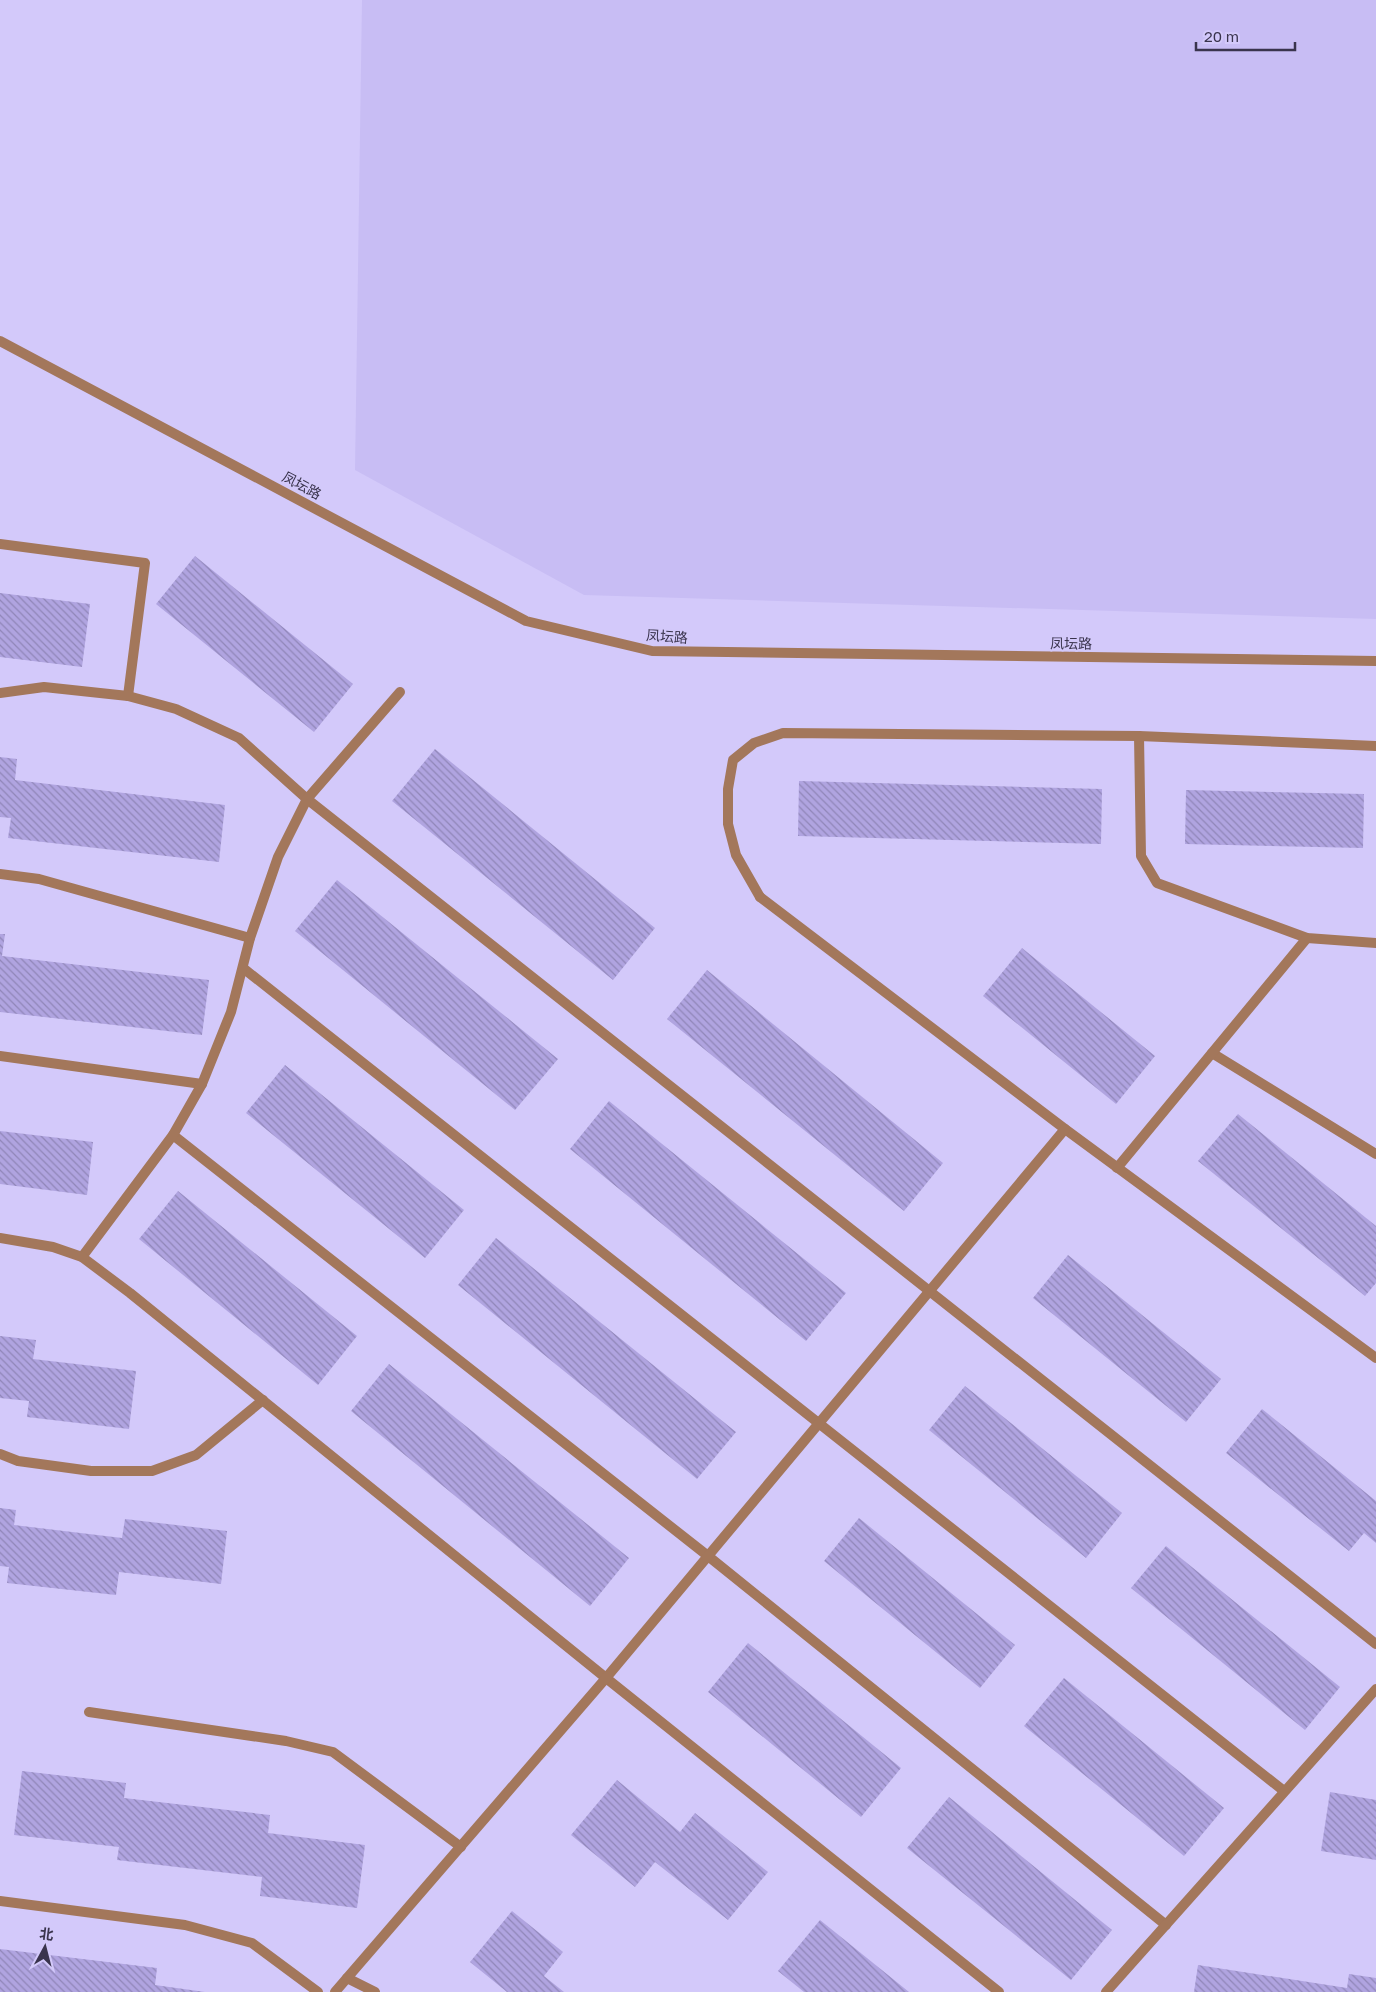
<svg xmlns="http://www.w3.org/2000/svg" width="1376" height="1992" font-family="'Golos Text','Noto Sans SC',sans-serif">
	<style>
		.built { fill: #c8bdf4 }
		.building { fill: url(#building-back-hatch) }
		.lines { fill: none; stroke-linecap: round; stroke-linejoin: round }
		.service { stroke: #a3775b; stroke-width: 10 }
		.minor { stroke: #a3775b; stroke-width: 10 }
		.labels { text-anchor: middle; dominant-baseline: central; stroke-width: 4; stroke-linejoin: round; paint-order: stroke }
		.street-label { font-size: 14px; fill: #3a344d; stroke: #d3c9fa }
	</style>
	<defs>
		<pattern id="building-back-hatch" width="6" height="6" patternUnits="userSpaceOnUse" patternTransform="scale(1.25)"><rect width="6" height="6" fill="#b0a4e0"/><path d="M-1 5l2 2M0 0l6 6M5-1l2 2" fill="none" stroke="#9086b8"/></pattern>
	</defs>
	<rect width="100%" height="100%" fill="#d3c9fa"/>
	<path class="built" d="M362 0H1376V619L584 595 355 470Z"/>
	<g class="building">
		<path d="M195 556 353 684 314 732 156 604Z"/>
		<path d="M0 593 90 604 82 667 0 657Z"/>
		<path d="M435 749 655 928 613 980 392 801Z"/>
		<path d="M0 757 17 759 15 780 225 805 219 862 8 838 11 818 0 817Z"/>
		<path d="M799 781 1102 789 1101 844 798 836Z"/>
		<path d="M1186 790 1364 794 1363 848 1185 844Z"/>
		<path d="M337 880 558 1059 515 1110 295 931Z"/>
		<path d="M0 934H5L2 956 209 980 202 1035 0 1012Z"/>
		<path d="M1022 948 1155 1056 1116 1104 983 996Z"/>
		<path d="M707 970 943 1163 904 1211 667 1019Z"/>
		<path d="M285 1065 464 1210 425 1258 246 1113Z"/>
		<path d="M609 1101 846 1293 806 1341 570 1149Z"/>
		<path d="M1238 1114 1376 1226V1283L1365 1296 1198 1161Z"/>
		<path d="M0 1131 93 1142 87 1195 0 1184Z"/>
		<path d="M178 1191 357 1336 318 1385 139 1239Z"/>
		<path d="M496 1238 736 1432 697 1479 458 1285Z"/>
		<path d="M1068 1255 1221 1379 1186 1422 1033 1298Z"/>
		<path d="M0 1336 36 1340 33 1359 136 1371 129 1429 27 1417 29 1401 0 1398Z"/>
		<path d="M389 1364 629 1558 590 1606 351 1411Z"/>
		<path d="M965 1386 1122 1513 1086 1558 929 1430Z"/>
		<path d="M1262 1409 1376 1501V1543L1364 1533 1349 1551 1226 1453Z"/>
		<path d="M0 1508 16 1510 14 1525 122 1538 125 1519 227 1531 221 1584 119 1572 116 1595 7 1583 9 1567 0 1566Z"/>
		<path d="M859 1518 1015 1645 980 1688 824 1561Z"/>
		<path d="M1166 1546 1340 1687 1305 1730 1131 1588Z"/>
		<path d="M748 1643 901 1768 861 1817 708 1692Z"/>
		<path d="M1064 1678 1224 1808 1184 1856 1024 1726Z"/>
		<path d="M22 1771 126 1783 124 1798 270 1815 268 1833 365 1845 357 1908 260 1896 262 1877 117 1860 119 1847 14 1835Z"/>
		<path d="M617 1780 680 1832 695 1813 768 1872 728 1920 655 1862 635 1887 571 1835Z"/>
		<path d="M1330 1792 1376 1800V1860L1321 1851Z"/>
		<path d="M949 1797 1112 1930 1071 1980 907 1848Z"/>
		<path d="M512 1911 563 1952 544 1976 564 1992H507L470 1962Z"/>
		<path d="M820 1920 909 1992H804L778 1971Z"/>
		<path d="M0 1949 157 1968 155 1985 205 1992H0Z"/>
		<path d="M1198 1965 1347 1988 1349 1974 1376 1978V1992H1194Z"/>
	</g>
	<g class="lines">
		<g class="service">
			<path d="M0 544 145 563 128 696"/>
			<path d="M0 693 44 687 128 696 176 709 239 738 307 799 1376 1644"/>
			<path d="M1139 736 1141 856 1157 883 1307 938 1376 943"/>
			<path d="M0 874 39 879 250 938"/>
			<path d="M760 897 736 855 728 824V789L733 760 754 743 783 733 1139 736 1376 746"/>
			<path d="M243 968 1284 1791"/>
			<path d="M1212 1053 1376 1154"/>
			<path d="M0 1056 202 1084"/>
			<path d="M173 1135 708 1556 1166 1925"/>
			<path d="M1117 1168 1307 938"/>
			<path d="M82 1257 173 1135 202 1084 231 1012 250 938 278 857 307 799 400 692"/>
			<path d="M0 1454 18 1461 91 1471H152L196 1455 263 1400"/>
			<path d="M89 1712 286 1741 333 1752 461 1847"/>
			<path d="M0 1901 185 1925 252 1943 318 1992"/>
			<path d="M347 1978 375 1992"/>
			<path d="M1106 1992 1376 1689"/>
		</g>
		<g class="minor">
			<path d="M0 341 526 621 652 651 1376 661"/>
			<path d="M760 897 1065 1129 1376 1358"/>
			<path d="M0 1238 53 1247 82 1257 130 1293 606 1678 999 1992"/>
			<path d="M335 1992 606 1678 1065 1129"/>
		</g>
	</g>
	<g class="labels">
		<g class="street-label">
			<text transform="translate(302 485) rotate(28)">凤坛路</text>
			<text transform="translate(667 636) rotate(4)">凤坛路</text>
			<text transform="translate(1071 643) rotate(1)">凤坛路</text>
		</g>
	</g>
	<g transform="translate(45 1947) rotate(7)" stroke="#d3c9fa" stroke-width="4" paint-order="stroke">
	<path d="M0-4L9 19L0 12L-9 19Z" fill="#3a344d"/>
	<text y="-8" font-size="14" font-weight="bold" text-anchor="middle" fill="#3a344d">北</text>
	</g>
	<path d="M1196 42v8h99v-8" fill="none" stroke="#3a344d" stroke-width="2.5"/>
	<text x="1204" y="42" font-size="15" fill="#3a344d" stroke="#d3c9fa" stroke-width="4" paint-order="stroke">20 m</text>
</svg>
